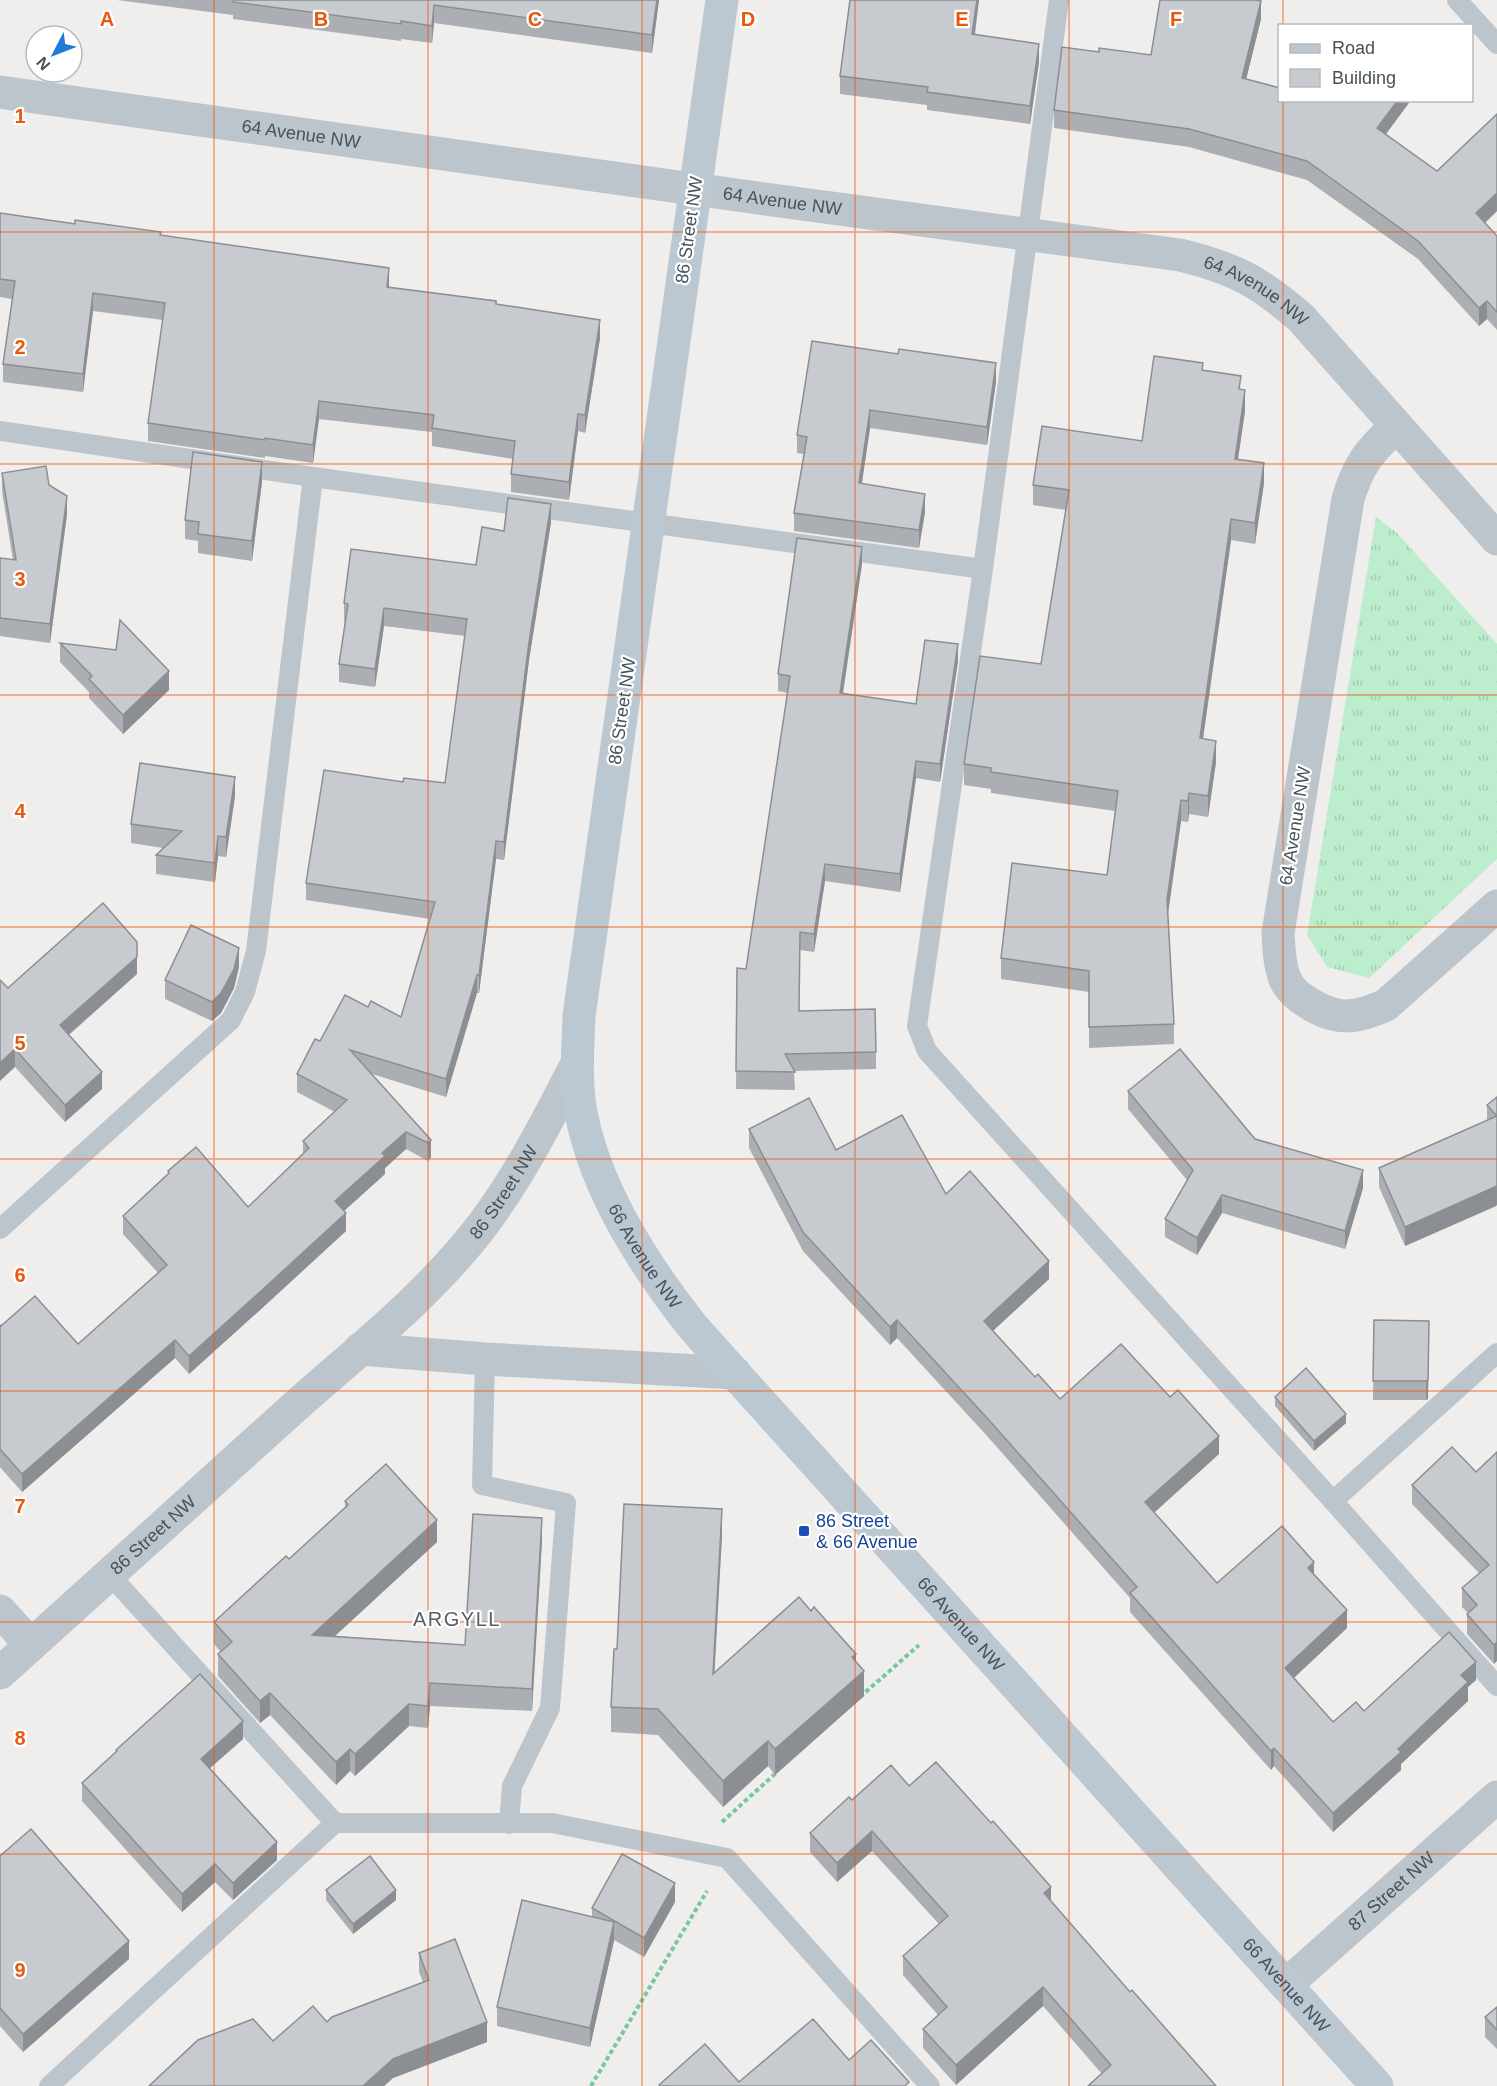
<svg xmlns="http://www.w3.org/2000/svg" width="1497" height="2086" font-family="Arial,sans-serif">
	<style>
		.grass { fill: url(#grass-tufts) }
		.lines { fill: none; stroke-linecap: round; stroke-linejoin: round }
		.path { stroke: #76c99b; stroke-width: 4; stroke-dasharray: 4.5 3; stroke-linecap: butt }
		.lane { stroke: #bcc5cc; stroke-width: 20 }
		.street { stroke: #bcc5cc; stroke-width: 33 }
		.secondary { stroke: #bbc7d1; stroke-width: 33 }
		.wall { fill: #abafb3 }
		.shaded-wall { fill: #8b8e92 }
		.building { fill: #c7cbd0; stroke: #8b8e92; stroke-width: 1.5 }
		.grid { fill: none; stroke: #e8590c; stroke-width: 1.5; stroke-opacity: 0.55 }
		.transit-dot { fill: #1a4fb4; stroke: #fff; stroke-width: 2 }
		.labels { text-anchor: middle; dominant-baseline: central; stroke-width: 4.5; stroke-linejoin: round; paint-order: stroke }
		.street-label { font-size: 18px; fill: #46525a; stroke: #fff }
		.transit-label { font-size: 18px; fill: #164399; stroke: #fff; text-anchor: start }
		.neighbourhood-label { font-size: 20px; letter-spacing: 1.5px; fill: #5a5e62; stroke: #fff }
		.grid-label { font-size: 20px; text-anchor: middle; font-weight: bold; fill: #e8590c; stroke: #fff; stroke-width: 4.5; stroke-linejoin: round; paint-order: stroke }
	</style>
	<defs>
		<pattern id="grass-tufts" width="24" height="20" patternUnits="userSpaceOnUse" patternTransform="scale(1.5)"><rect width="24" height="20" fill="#bcedcc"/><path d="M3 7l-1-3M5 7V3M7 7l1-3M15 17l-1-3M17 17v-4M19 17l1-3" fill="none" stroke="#a3cdb1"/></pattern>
	</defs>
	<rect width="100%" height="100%" fill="#f0eded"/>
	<path class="grass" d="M1376 517 1397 533 1497 644V859L1369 978 1327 967 1307 935Z"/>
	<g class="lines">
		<g class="path">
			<path d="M860 1697 919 1645"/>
			<path d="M722 1822 776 1773"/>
			<path d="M591 2086 707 1891"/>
		</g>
		<g class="lane">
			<path d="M1059 0 983 569 917 1026 927 1051 1333 1501 1497 1686"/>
			<path d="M1457 0 1497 44"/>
			<path d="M0 431 313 477 983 569"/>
			<path d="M0 1229 231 1020 245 992 256 951 313 477"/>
			<path d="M485 1359 482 1485 566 1503 550 1708 512 1786 509 1824"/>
			<path d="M1333 1501 1497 1353"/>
			<path d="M109 1574 335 1823"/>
			<path d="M49 2086 335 1823H552L727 1858 930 2086"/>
		</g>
		<g class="street">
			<path id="s1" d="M0 92 758 198 1180 255C1234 268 1260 282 1301 318L1497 539"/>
			<path d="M1396 426C1369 452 1359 463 1348 499L1278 933C1279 948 1279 964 1285 979 1289 988 1298 997 1307 1002 1335 1021 1356 1019 1386 1005L1497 906"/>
			<path d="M360 1349 485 1359 735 1373"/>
			<path d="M0 1611 31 1645"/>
			<path id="s2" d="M0 1673C97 1586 193 1499 289 1412 356 1352 430 1295 484 1223 521 1173 549 1118 577 1063"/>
			<path id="s3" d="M1286 1985 1497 1797"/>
		</g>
		<path class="secondary" id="s4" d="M722 0 579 1016C578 1048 575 1081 581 1113 596 1191 644 1265 693 1327L1377 2086"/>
	</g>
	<g class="wall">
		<path d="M117 0H659L652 53 434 23 432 43 401 39V41L233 19V15Z"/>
		<path d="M850 0H979L975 35 1039 62 1030 124 927 110V105L840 94V76Z"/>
		<path d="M1261 19 1246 79 1329 101 1330 100H1411L1386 134 1437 171 1497 114V211L1485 223 1497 236V330L1487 319 1479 326 1418 259 1307 180 1189 147 1054 128V110L1099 52 1151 55Z"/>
		<path d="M0 213 161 235 389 287 496 304 600 338 585 433 578 431 569 500 511 492V474L513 459 432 446V432L319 419 313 463 265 456V458L148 441V423L163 320 93 311 83 392 3 382V364L12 299 0 297Z"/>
		<path d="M812 341 996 382 987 445 870 428 862 483 925 512 919 548 794 531V513L804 454 797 453V435Z"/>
		<path d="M1203 370 1241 390 1245 411 1238 459 1264 483 1255 544 1231 540 1203 739 1216 762 1208 817 1189 814 1188 822 1181 821 1168 914 1174 1024V1044L1089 1048V992L1001 979V958L1107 875 1115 811 991 793V789L964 785V764L1041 664 1066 510 1033 505V485L1142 441Z"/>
		<path d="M2 473 49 485 67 514 50 643 0 636V558L13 560 2 491Z"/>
		<path d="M262 482 252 561 198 553V541L185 539V520Z"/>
		<path d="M551 522 529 660 504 860 496 859 479 993H477L446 1097 372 1074 431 1140V1157L428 1161 406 1149 385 1168V1174L344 1211 346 1231 260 1310 189 1374 175 1358 22 1492 0 1467V1325L1 1326 78 1344 158 1273 123 1234V1216L168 1174V1171L248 1207 303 1154V1141L335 1112 297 1092V1074L320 1041 368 1007 401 1017 430 919 306 900V883L403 782 445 783 465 636 384 626 375 687 339 682V664L345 621H344V603L476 565 504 531Z"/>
		<path d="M862 564 843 694 916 704 958 661 940 782 916 778 900 892 825 881 814 952 800 950 799 1011 876 1052V1069L794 1071 795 1090 736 1089 737 968 746 969 788 693 778 691V674Z"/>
		<path d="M60 643 169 690 123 734 89 698V692L60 662Z"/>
		<path d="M235 796 226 857 218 856 215 882 156 874V855L163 848 131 843V824Z"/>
		<path d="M239 967 234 988 221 1013 212 1021 165 999V980Z"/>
		<path d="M137 974 69 1035 102 1089 65 1122 15 1067 8 988Z"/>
		<path d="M1128 1091 1255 1139 1363 1188 1345 1249 1222 1213 1197 1255 1165 1237V1219L1187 1180 1128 1109Z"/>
		<path d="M1497 1097 1496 1206 1405 1246 1379 1187V1168L1487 1120V1105Z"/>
		<path d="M749 1129 836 1150 946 1194 1049 1279 993 1331 1035 1377 1060 1399 1219 1454 1154 1512 1217 1583 1314 1575 1347 1628 1294 1678 1333 1722 1364 1711 1476 1680 1468 1687V1701L1401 1764V1770L1333 1832 1274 1766 1271 1770 1130 1612V1598L988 1437 897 1338 890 1345 803 1251 749 1148Z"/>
		<path d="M1374 1320 1429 1321 1428 1399 1426 1400H1373Z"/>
		<path d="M1275 1397 1346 1423 1314 1451 1275 1406Z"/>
		<path d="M1497 1452 1494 1664 1467 1634V1614L1468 1613 1462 1607V1588L1479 1573 1412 1504V1485L1476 1472Z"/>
		<path d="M345 1501 437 1542 335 1636 465 1645 542 1540 532 1711 430 1706 428 1728 409 1726 355 1776 350 1771 336 1785 270 1715 260 1723 218 1676V1654L221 1652 214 1644V1622L289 1559 345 1508Z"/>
		<path d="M722 1535 714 1673 856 1662 864 1696 775 1775 768 1766 723 1807 658 1735 611 1732V1707L617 1649Z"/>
		<path d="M243 1739 210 1768 277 1860 233 1900 215 1882 182 1912 82 1801V1783L116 1752V1750Z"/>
		<path d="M909 1786 1051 1901 1130 1992 1216 2086 1102 2074 1043 2006 956 2085 923 2048V2029L938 2015 903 1975V1956L939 1924 872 1851 837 1882 810 1852V1833L852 1800Z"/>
		<path d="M0 1856 129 1959 23 2052 0 2026Z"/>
		<path d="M326 1890 396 1900 353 1934 326 1900Z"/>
		<path d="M675 1902 644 1957 614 1940 590 2047 497 2026V2007L592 1917V1908Z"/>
		<path d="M419 1953 487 2042 393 2078 384 2086H149L327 2022 423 1982 419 1972Z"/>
		<path d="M1497 2007V2049L1485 2037V2017Z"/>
	</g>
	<g class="shaded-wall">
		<path d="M657 0H659L652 53V35Z"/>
		<path d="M977 0H979L972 53V34Z"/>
		<path d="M1261 1V19L1242 96V78Z"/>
		<path d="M434 5V23L432 43V26Z"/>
		<path d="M1039 44V62L1030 124V106Z"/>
		<path d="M1398 100H1411L1377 146V128Z"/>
		<path d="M1497 193V211L1476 231V213Z"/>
		<path d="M389 268V286L387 305V287Z"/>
		<path d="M93 293V311L83 392V374Z"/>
		<path d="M1487 301V319L1479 326V308Z"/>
		<path d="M600 320V338L585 433V415Z"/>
		<path d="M996 363V382L987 445V427Z"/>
		<path d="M1245 390V411L1235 479V459Z"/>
		<path d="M319 401V419L313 463V445Z"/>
		<path d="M870 410V428L859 501V483Z"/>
		<path d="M578 414V431L569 500V482Z"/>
		<path d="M262 462V482L252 561V541Z"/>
		<path d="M1264 463V483L1255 544V523Z"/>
		<path d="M925 494V512L919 548V530Z"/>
		<path d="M67 496V514L50 643V624Z"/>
		<path d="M551 504V522L529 660 504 860V842L529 642Z"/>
		<path d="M1231 519V540L1200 759V738Z"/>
		<path d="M862 547V564L840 711V693Z"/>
		<path d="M384 608V626L375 687V669Z"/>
		<path d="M958 644V661L940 782V764Z"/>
		<path d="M169 671V690L123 734V715Z"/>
		<path d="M1216 741V762L1208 817V796Z"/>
		<path d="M916 761V778L900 892V874Z"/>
		<path d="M235 777V796L226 857V837Z"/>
		<path d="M1189 793V814L1188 822V801Z"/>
		<path d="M1181 800V821L1167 920V900Z"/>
		<path d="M218 836V856L215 882V863Z"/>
		<path d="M496 841V859L479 993V975Z"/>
		<path d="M825 864V881L814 952V934Z"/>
		<path d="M239 948V967L234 988 221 1013 212 1021V1002Z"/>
		<path d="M137 957V974L60 1042V1025Z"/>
		<path d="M477 975V993L446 1097V1079Z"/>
		<path d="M15 1049V1067L0 1081V1063Z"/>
		<path d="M102 1072V1089L65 1122V1105Z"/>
		<path d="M406 1132V1149L385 1168V1174L335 1219V1201L382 1153Z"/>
		<path d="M431 1140V1157L428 1161V1143Z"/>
		<path d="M1363 1170V1188L1345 1249V1231Z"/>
		<path d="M1497 1186V1205L1496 1206 1405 1246V1227Z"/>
		<path d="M1222 1195V1213L1197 1255V1238Z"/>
		<path d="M346 1213V1231L260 1310 189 1374V1356Z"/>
		<path d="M1049 1261V1279L984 1339V1321Z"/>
		<path d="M897 1320V1338L890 1345V1327Z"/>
		<path d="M1429 1321 1428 1399 1426 1400V1381Z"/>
		<path d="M175 1340V1358L22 1492V1474Z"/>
		<path d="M1346 1414V1423L1314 1451V1441Z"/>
		<path d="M1219 1436V1454L1145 1521V1502Z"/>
		<path d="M722 1509V1535L713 1700V1674Z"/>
		<path d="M542 1518V1540L532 1711V1689Z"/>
		<path d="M437 1520V1542L312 1657V1635Z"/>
		<path d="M1314 1562V1581L1308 1568Z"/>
		<path d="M1347 1610V1628L1285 1686V1668Z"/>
		<path d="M1497 1642V1661L1494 1664V1645Z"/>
		<path d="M856 1654V1678L864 1671V1696L775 1775V1749L852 1657Z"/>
		<path d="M1476 1662V1680L1468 1687V1701L1401 1764V1770L1333 1832V1813L1398 1749 1461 1675Z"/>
		<path d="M430 1683V1706L428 1728V1706Z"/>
		<path d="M270 1693V1715L260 1723V1701Z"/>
		<path d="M409 1704V1726L355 1776V1754Z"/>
		<path d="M243 1721V1739L201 1776V1759Z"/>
		<path d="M768 1741V1766L723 1807V1781Z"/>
		<path d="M1274 1748V1766L1271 1770V1751Z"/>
		<path d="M350 1749V1771L336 1785V1762Z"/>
		<path d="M872 1831V1851L837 1882V1863Z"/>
		<path d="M277 1842V1860L233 1900V1883Z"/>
		<path d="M215 1864V1882L182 1912V1894Z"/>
		<path d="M675 1883V1902L644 1957V1938Z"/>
		<path d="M1051 1887V1906L1044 1893Z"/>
		<path d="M396 1890V1900L353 1934V1924Z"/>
		<path d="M614 1922V1941L590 2047V2028Z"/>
		<path d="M129 1941V1959L23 2052V2034Z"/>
		<path d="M1043 1987V2006L956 2085V2065Z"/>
		<path d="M487 2022V2042L393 2078 384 2086H363L393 2059Z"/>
	</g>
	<g class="building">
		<path d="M234 0H657L652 35 434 5 432 26 401 21V24L233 2Z"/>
		<path d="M850 0H977L972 34 1039 44 1030 106 927 92 928 87 840 76Z"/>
		<path d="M1160 0H1255L1261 1 1242 78 1280 88V100H1326L1329 101 1330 100H1398L1377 128 1437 171 1497 114V193L1476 213 1497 236V312L1487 301 1479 308 1418 241 1307 161 1189 129 1054 110 1062 47 1099 52V48L1151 55Z"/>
		<path d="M0 213 75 224V220L161 232 160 235 389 268 387 287 496 301V304L600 320 585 415 578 414 569 482 511 474 515 441 432 428 434 415 319 401 313 445 265 438V440L148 423 165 303 93 293 83 374 3 364 15 281 0 279Z"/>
		<path d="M812 341 898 354 899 349 996 363 987 427 870 410 859 483 925 494 919 530 794 513 807 437 797 435Z"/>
		<path d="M1154 356 1203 363 1202 370 1241 376 1239 389 1245 390 1235 459 1264 463 1255 523 1231 519 1200 738 1216 741 1208 796 1189 793 1188 801 1181 800 1167 900 1174 1024 1089 1027V971L1001 958 1012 863 1107 875 1118 791 991 772V768L964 764 980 656 1041 664 1069 490 1033 485 1042 426 1142 441Z"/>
		<path d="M193 452 262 462 252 541 198 534 199 522 185 520Z"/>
		<path d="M46 466 49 485 67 496 50 624 0 618V558L16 560 2 473Z"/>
		<path d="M508 498 551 504 529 642 504 842 496 841 479 975H477L446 1079 350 1050 431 1140 428 1143 406 1132 382 1153 385 1156 335 1201 346 1213 260 1292 189 1356 175 1340 22 1474 0 1449V1325L1 1326 35 1296 78 1344 167 1265 123 1216 169 1173 168 1171 196 1147 248 1207 309 1148 303 1141 347 1100 297 1074 315 1039 320 1041 345 995 368 1007 371 1001 401 1017 435 902 306 883 324 770 403 782 404 778 445 783 467 619 384 608 375 669 339 664 348 604 344 603 351 549 476 565 482 527 504 531Z"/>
		<path d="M797 538 862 547 840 693 916 704 925 640 958 644 940 764 916 761 900 874 825 864 814 934 800 932 799 1011 875 1009 876 1052 785 1054 795 1072 736 1071 737 968 746 969 790 676 778 674Z"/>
		<path d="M120 620 169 671 123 715 89 679 92 676 60 643 116 650Z"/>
		<path d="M140 763 235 777 226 837 218 836 215 863 156 855 182 831 131 824Z"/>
		<path d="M103 903 137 942V957L60 1025 102 1072 65 1105 15 1049 0 1063V980L8 988Z"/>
		<path d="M191 925 239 948 234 969 221 993 212 1002 165 980Z"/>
		<path d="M1180 1049 1255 1139 1363 1170 1345 1231 1222 1195 1197 1238 1165 1219 1193 1170 1128 1091Z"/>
		<path d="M1497 1097V1186L1405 1227 1379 1168 1497 1116 1487 1105Z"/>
		<path d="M809 1098 836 1150 902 1115 946 1194 970 1171 1049 1261 984 1321 1035 1377 1038 1374 1060 1399 1121 1344 1170 1397 1178 1390 1219 1436 1145 1502 1217 1583 1282 1526 1314 1562 1308 1568 1347 1610 1285 1668 1333 1722 1356 1702 1364 1711 1449 1632 1476 1662 1461 1675 1468 1682 1398 1749 1401 1752 1333 1813 1274 1748 1271 1751 1130 1593 1137 1587 988 1419 897 1320 890 1327 803 1232 749 1129Z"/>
		<path d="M1374 1320 1429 1321 1428 1380 1426 1381H1373Z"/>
		<path d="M1306 1368 1346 1414 1314 1441 1275 1397Z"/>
		<path d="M1452 1447 1476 1472 1497 1452V1642L1494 1645 1467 1614 1477 1605 1462 1588 1489 1565 1412 1485Z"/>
		<path d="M386 1464 437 1520 312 1635 465 1645 473 1514 542 1518 532 1689 430 1683 428 1706 409 1704 355 1754 350 1749 336 1762 270 1693 260 1701 218 1654 232 1642 214 1622 286 1556 289 1559 348 1505 345 1501Z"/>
		<path d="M624 1504 722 1509 713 1674 799 1597 811 1611 814 1607 856 1654 852 1657 864 1671 775 1749 768 1741 723 1781 658 1709 611 1707 614 1649H617Z"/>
		<path d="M200 1674 243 1721 201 1759 277 1842 233 1883 215 1864 182 1894 82 1783 117 1751 116 1750Z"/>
		<path d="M936 1762 991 1823 993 1821 1051 1887 1044 1893 1130 1992 1132 1990 1216 2086H1088L1111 2065 1043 1987 956 2065 923 2029 947 2007 903 1956 948 1916 872 1831 837 1863 810 1833 849 1797 852 1800 891 1765 909 1786Z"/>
		<path d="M31 1829 129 1941 23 2034 0 2008V1856Z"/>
		<path d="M622 1854 675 1883 644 1938 592 1908Z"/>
		<path d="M370 1856 396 1890 353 1924 326 1890Z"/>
		<path d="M522 1900 614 1922 590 2028 497 2007Z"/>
		<path d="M455 1939 487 2022 393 2059 363 2086H149L198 2040 253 2019 273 2041 313 2006 327 2022 332 2017 429 1980 419 1953Z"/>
		<path d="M1497 2007V2030L1485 2017Z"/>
		<path d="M813 2019 849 2060 871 2040 909 2082 905 2086H660L659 2085 705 2044 739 2082Z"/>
	</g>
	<path class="grid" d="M214 0V2086M428 0V2086M642 0V2086M855 0V2086M1069 0V2086M1283 0V26M1283 100V2086M0 232H1497M0 464H1497M0 695H1497M0 927H1497M0 1159H1497M0 1391H1497M0 1622H1497M0 1854H1497"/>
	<rect class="transit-dot" x="798" y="1525" width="12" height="12" rx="3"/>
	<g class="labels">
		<g class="street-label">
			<text stroke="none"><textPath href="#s1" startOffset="304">64 Avenue NW</textPath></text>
			<text stroke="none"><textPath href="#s1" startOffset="790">64 Avenue NW</textPath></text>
			<text transform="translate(689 230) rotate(-82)">86 Street NW</text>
			<text stroke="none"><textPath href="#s1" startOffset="1276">64 Avenue NW</textPath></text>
			<text transform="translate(622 711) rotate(-82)">86 Street NW</text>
			<text transform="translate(1295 826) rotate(-81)">64 Avenue NW</text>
			<text stroke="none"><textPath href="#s2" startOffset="698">86 Street NW</textPath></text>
			<text stroke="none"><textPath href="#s4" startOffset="1281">66 Avenue NW</textPath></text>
			<text stroke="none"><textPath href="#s2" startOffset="206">86 Street NW</textPath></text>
			<text stroke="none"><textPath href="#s4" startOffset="1767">66 Avenue NW</textPath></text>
			<text stroke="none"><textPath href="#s3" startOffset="141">87 Street NW</textPath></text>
			<text stroke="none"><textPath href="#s4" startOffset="2253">66 Avenue NW</textPath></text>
		</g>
		<g class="transit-label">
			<text x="816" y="1521">86 Street<tspan x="816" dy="21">&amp; 66 Avenue</tspan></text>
		</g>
		<g class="neighbourhood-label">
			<text x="457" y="1619">ARGYLL</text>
		</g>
	</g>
	<g class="grid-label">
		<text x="107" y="26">A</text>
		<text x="321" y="26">B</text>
		<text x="535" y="26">C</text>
		<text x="748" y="26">D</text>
		<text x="962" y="26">E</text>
		<text x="1176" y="26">F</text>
		<text x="20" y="123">1</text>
		<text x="20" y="354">2</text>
		<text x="20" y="586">3</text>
		<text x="20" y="818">4</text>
		<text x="20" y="1050">5</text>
		<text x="20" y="1282">6</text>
		<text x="20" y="1513">7</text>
		<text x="20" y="1745">8</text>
		<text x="20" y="1977">9</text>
	</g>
	<rect x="1278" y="24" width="195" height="78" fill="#ffffff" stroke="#b5babd" stroke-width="1.5"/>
	<rect x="1290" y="44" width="30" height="9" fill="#bbc7d1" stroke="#b5babd" stroke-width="1.5"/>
	<text x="1332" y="54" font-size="18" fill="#46525a">Road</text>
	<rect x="1290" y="69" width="30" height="18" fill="#c7cbd0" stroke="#b5babd" stroke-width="1.5"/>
	<text x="1332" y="84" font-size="18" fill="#46525a">Building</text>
	<g transform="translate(54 54) rotate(228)"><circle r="28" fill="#ffffff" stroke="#b5babd" stroke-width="1.5"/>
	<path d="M0-4.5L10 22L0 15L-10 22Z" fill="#1f7ad8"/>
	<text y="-9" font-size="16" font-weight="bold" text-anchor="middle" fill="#46525a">N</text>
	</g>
</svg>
